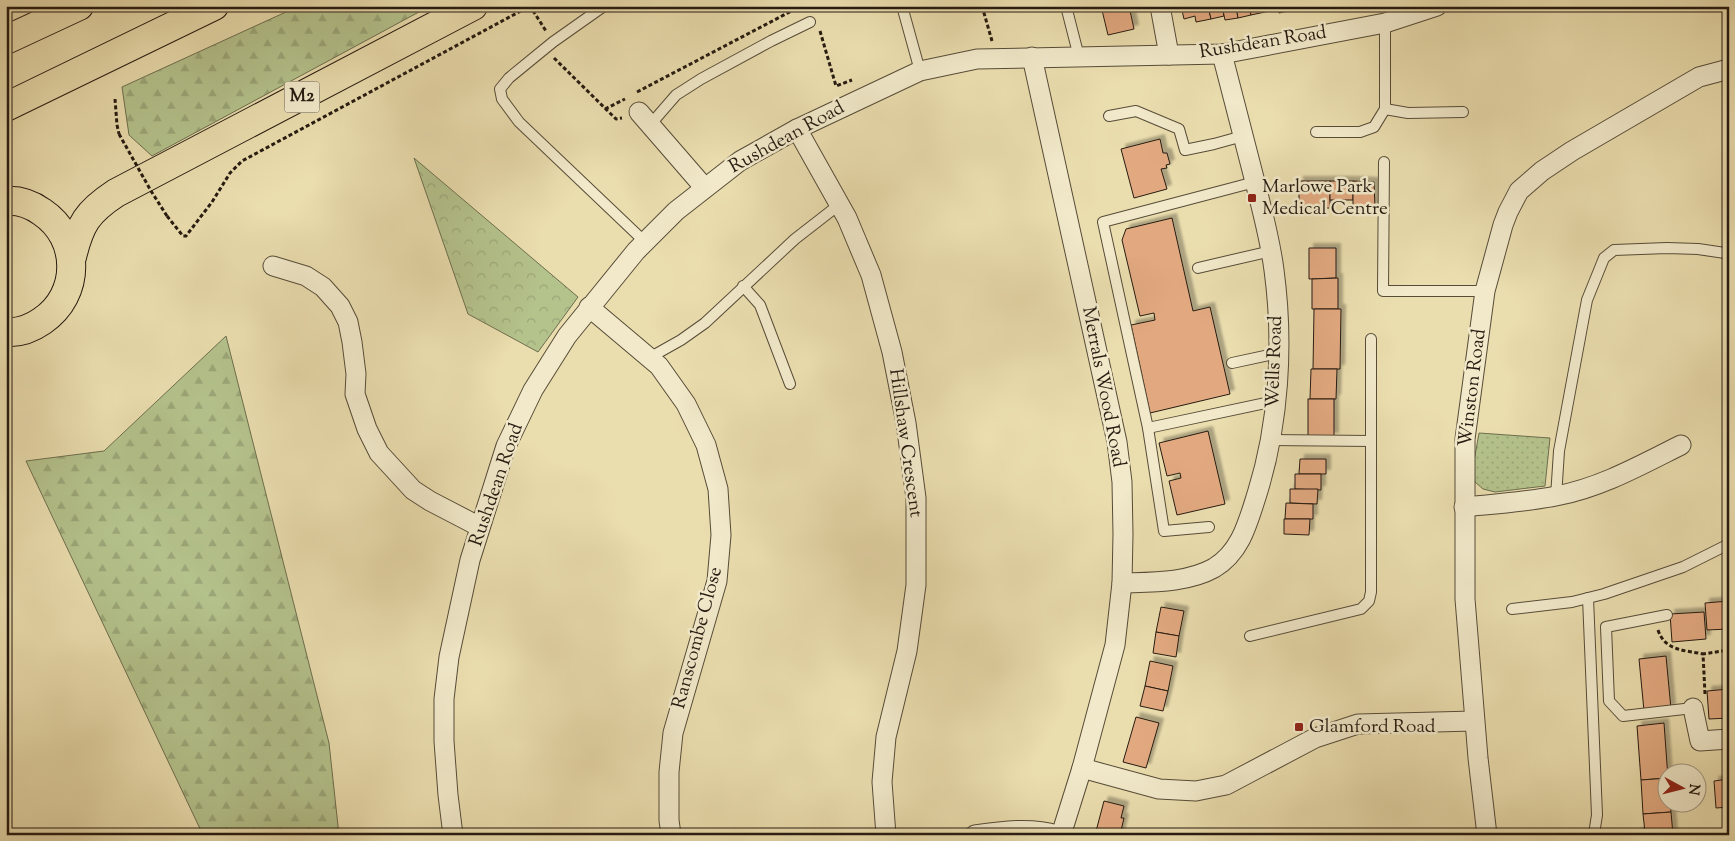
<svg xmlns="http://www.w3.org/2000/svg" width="1735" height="841" font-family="'Sorts Mill Goudy',serif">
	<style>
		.grass { fill: url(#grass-dots); stroke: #6d6e4e }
		.forest { fill: url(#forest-firs); stroke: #6d6e4e }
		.park { fill: url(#park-crowns); stroke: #6d6e4e }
		.building { fill: #e2a980; stroke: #261b11; filter: url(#shadow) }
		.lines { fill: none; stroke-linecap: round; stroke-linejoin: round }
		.service-casing { stroke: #574c38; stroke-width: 12 }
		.minor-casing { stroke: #574c38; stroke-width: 21 }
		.trunk-casing { stroke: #261b11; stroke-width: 30 }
		.motorway-casing { stroke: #261b11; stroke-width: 30 }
		.path { stroke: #261b11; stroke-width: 3; stroke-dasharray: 4 2.5; stroke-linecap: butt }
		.service { stroke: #f1e9ca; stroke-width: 10 }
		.minor { stroke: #f1e9ca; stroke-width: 19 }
		.trunk { stroke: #eaddae; stroke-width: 28 }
		.motorway { stroke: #eaddae; stroke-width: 28 }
		.path-bridge { stroke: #261b11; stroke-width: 3; stroke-dasharray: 4 2.5; stroke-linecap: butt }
		.poi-dot { fill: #8f2418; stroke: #f1e9ca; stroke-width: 2 }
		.labels { text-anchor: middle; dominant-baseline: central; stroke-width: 5; stroke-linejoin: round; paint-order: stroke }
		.shield { fill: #f1e9ca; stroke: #635948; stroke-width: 1 }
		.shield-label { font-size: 18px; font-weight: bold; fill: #261b11 }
		.street-label { font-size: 19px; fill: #261b11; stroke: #f1e9ca }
		.poi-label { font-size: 19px; fill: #261b11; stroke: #f1e9ca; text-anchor: start }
	</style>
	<defs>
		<pattern id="grass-dots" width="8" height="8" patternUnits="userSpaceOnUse" patternTransform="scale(1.25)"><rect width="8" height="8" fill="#b4c28c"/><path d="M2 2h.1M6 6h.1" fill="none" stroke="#9ba678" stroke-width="1.8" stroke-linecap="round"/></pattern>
		<pattern id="forest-firs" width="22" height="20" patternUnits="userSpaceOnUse" patternTransform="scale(1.25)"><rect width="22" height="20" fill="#b4c28c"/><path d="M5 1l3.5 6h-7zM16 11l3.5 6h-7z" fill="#9ba678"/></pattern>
		<pattern id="park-crowns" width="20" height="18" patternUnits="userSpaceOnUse" patternTransform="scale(1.25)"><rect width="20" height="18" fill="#b4c28c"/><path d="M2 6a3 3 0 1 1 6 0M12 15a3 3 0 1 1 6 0" fill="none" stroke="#9ba678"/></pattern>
		<filter id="shadow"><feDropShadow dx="4.5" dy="-4.5" stdDeviation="1" flood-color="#0004"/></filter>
	</defs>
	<rect width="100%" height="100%" fill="#eaddae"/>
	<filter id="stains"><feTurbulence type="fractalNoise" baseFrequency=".004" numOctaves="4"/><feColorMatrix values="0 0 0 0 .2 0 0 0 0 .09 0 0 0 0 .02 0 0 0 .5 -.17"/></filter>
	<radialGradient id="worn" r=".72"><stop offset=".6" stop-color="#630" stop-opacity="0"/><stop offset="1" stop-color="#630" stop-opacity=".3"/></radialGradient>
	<path class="grass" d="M1479 433 1550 438 1545 486 1495 492 1483 489 1475 482 1473 467Z"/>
	<g class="forest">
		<path d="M299 6H430L152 156 129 135 122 87Z"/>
		<path d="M226 336 329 743 339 835H203L26 461 104 451Z"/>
	</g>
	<path class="park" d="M414 158 578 297 538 352 468 314Z"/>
	<g class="building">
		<path d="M1101 6H1129L1134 29 1108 35Z"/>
		<path d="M1181 6H1208L1211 19 1196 22 1195 16 1184 19Z"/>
		<path d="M1208 6H1222L1224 16 1211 19Z"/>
		<path d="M1222 6H1236L1238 18 1225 20Z"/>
		<path d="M1236 6H1249L1251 15 1238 18Z"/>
		<path d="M1249 6H1263L1265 12 1251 15Z"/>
		<path d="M1263 6H1278V9L1265 12Z"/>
		<path d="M1278 6H1292L1293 10 1279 13Z"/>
		<path d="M1292 6H1306V7L1293 10Z"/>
		<path d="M1160 139 1163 153H1167L1170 164 1166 165 1167 168 1161 169 1167 189 1134 198 1121 149Z"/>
		<rect x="1299" y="181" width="31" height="27"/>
		<rect x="1330" y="181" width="23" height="19"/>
		<path d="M1353 181 1374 182 1375 208H1353Z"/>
		<path d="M1172 218 1193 311 1210 307 1230 394 1150 413 1131 325 1155 320 1154 313 1140 316 1122 240 1126 229Z"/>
		<path d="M1309 248H1336V278L1309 279Z"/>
		<path d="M1338 278V309H1312V279Z"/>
		<path d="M1314 309H1341L1340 369H1313Z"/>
		<path d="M1311 369H1337L1336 399H1310Z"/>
		<rect x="1308" y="399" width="26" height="38"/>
		<path d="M1208 431 1225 504 1177 515 1169 481 1181 478 1180 473 1167 476 1159 443Z"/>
		<path d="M1300 459H1326V474H1299Z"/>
		<path d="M1295 474H1321V490L1295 489Z"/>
		<path d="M1290 489H1318L1317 504 1290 503Z"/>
		<path d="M1286 503 1313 504V519H1285Z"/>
		<path d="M1284 519H1310L1309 535 1284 534Z"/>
		<path d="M1729 601V629L1707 630 1705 603Z"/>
		<path d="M1161 607 1184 611 1179 636 1156 632Z"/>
		<path d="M1704 612 1706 639 1672 642 1670 614Z"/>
		<path d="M1156 632 1179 636 1176 657 1153 653Z"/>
		<path d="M1666 656 1671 709 1644 711 1639 659Z"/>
		<path d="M1150 661 1173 666 1168 691 1145 686Z"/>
		<path d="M1145 686 1168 691 1163 711 1140 706Z"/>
		<path d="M1729 689V718L1709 719 1707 691Z"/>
		<path d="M1136 717 1159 723 1146 768 1123 762Z"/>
		<path d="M1664 723 1668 778 1641 780 1637 726Z"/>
		<path d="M1668 778V804H1670L1671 812 1643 814 1641 780Z"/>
		<path d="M1729 779V807L1716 808 1714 781Z"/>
		<path d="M1104 801 1124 806 1121 818H1124L1120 835H1095Z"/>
		<path d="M1671 812 1673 835H1636V833L1645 832 1643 814Z"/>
	</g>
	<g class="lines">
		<defs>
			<g id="service">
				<path d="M604 6 553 42 509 78 500 89 502 99 519 122 645 242"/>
				<path d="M902 6 920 71"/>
				<path d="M1066 6 1079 57"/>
				<path d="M1385 109 1408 113 1463 112"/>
				<path d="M1109 116 1136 111 1179 129 1185 150 1214 144 1243 136"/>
				<path d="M650 125 676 95 701 79 771 41 810 22"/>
				<path d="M1316 132H1360L1374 127 1385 109V23"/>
				<path d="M1384 162 1383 291H1485"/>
				<path d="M1255 182 1103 222 1148 428 1275 401"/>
				<path d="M1198 268 1271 251"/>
				<path d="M743 286 760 305 790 384"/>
				<path d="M649 358 681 340 705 323 795 239 840 204"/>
				<path d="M1232 363 1278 353"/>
				<path d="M1148 428 1164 531 1209 527"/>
				<path d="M1270 440 1371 441V339"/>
				<path d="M1556 497 1559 451 1587 300 1604 258 1614 250 1667 248 1698 249 1725 253 1729 257"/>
				<path d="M1588 598 1597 815 1594 834 1591 835"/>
				<path d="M1512 609 1572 602 1604 594 1683 567 1729 544"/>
				<path d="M1667 615 1606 627 1609 701 1623 716 1693 708"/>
				<path d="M1250 636 1361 609 1369 601 1371 592V441"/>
			</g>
			<g id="minor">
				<path d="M1160 6 1169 55"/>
				<path d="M1032 57 1117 442 1122 482 1123 534 1122 583 1115 645 1082 768 1061 835"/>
				<path d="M639 112 704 187"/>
				<path d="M797 129 847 218 871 275 892 352 906 423 916 498V585L907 651 886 737 882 782 886 835"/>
				<path d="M273 266 306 276 323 287 340 306 348 322 352 342 356 374 355 394 367 429 379 453 413 490 430 501 480 527"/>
				<path d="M589 307 659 366 686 404 706 445 718 489 721 535 717 581 673 733 669 772V820L671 835"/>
				<path d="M1464 507C1494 504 1526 502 1556 496 1600 488 1641 465 1681 445"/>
				<path d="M1122 583C1152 582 1187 583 1214 568 1241 552 1248 522 1257 494 1279 424 1284 344 1274 270 1270 238 1261 206 1253 174 1243 134 1232 94 1222 54"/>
				<path d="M1693 708 1700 741 1729 739"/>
				<path d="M1082 768 1159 789 1196 791 1226 785 1315 738 1358 724 1474 721"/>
				<path d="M453 835 448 795 444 741V699L449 657 470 560 506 446 533 390 567 336 636 251 676 211 740 161 797 129 920 71 977 59 1222 54 1385 23 1437 6"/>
				<path d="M975 835C1002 831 1031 827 1057 835"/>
				<path d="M1487 835 1478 758 1465 599V439L1485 291 1503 225 1508 212 1519 191 1542 171 1572 151 1699 77 1729 69"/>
			</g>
			<path id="trunk" d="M6 201C19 200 32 205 42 212 81 238 81 295 42 321 32 328 19 333 6 332"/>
			<g id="motorway">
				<path d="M6 40 79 6"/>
				<path d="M6 107 214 6"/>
				<path d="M72 257C80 224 87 212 116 193L473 6"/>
			</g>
		</defs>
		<use href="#service" class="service-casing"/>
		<use href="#minor" class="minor-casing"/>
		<use href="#trunk" class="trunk-casing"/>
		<use href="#motorway" class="motorway-casing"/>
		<g class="path">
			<path d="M982 6 992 41"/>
			<path d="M820 31 836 86 852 80"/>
			<path d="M554 58 616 119 622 118"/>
			<path d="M637 92 801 6"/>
			<path d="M115 99 117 125 119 134"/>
			<path d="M605 109 625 99"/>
			<path d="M167 216 183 236H186L212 202 230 173 242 161 530 6 546 31"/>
			<path d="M1658 630C1665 651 1684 650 1703 654"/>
			<path d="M1705 694 1703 654 1729 650"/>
		</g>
		<use href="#service" class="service"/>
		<use href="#minor" class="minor"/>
		<use href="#trunk" class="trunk"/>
		<use href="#motorway" class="motorway"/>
		<path class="path-bridge" d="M119 134 151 191 167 216"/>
	</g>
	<g class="poi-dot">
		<rect x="1247" y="193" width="10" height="10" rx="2.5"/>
		<rect x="1294" y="722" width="10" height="10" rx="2.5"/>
	</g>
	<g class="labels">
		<rect class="shield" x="284.5" y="81.5" width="35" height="31" rx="4"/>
		<g class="shield-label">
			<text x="302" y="97">M2</text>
		</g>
		<g class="street-label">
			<text transform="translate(1263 43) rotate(-9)">Rushdean Road</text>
			<text transform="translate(787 138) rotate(-29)">Rushdean Road</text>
			<text transform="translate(1275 362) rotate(-88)">Wells Road</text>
			<text transform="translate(1103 387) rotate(79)">Merrals Wood Road</text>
			<text transform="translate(1473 388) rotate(-83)">Winston Road</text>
			<text transform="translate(905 443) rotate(82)">Hillshaw Crescent</text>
			<text transform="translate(497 485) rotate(-71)">Rushdean Road</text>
			<text transform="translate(698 638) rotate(-75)">Ranscombe Close</text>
		</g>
		<g class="poi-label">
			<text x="1262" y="187">Marlowe Park<tspan x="1262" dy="22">Medical Centre</tspan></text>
			<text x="1309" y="727">Glamford Road</text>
		</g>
	</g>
	<rect width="1735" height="841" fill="none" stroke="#eaddae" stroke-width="25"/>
	<rect x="8" y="8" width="1720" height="826" fill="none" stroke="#261b11" stroke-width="2.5"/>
	<rect x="12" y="12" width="1710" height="816" fill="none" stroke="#261b11"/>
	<g transform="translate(1682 788) rotate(97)"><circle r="24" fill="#f1e9ca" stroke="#a09780"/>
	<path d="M0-4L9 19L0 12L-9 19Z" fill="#8f2418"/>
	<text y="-8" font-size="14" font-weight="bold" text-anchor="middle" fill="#261b11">N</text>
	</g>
	<rect width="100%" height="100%" filter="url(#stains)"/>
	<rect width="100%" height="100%" fill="url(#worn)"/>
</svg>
